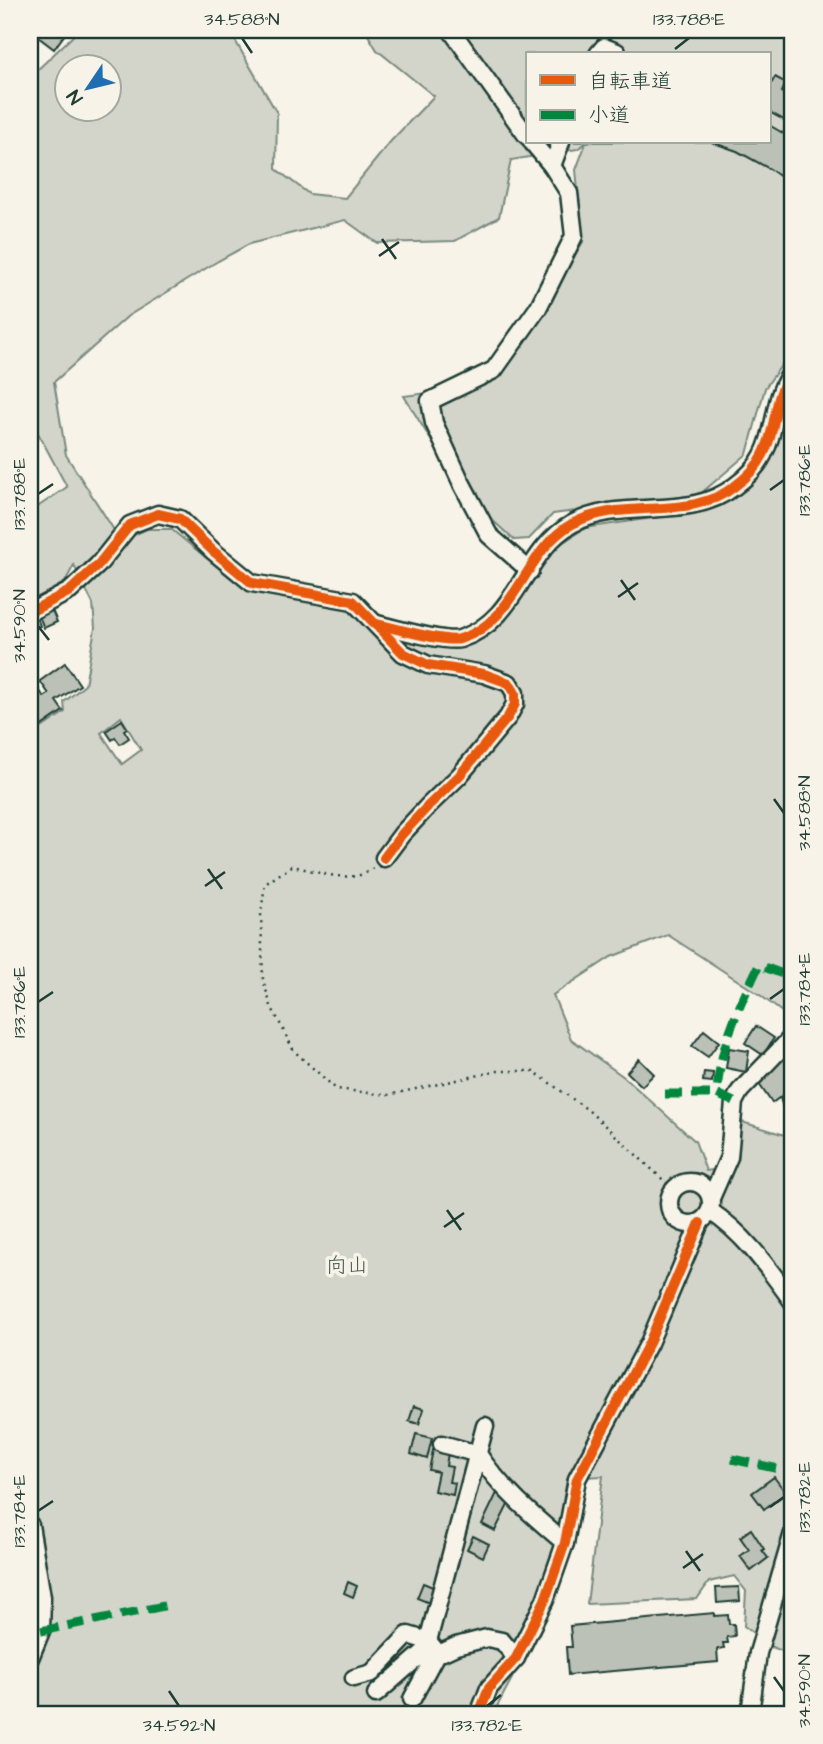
<svg xmlns="http://www.w3.org/2000/svg" width="823" height="1744" font-family="'Architects Daughter','Klee One',sans-serif">
	<style>
		.green { fill: #d3d5ca; stroke: #79897f; stroke-width: 2; fill-rule: evenodd }
		.building { fill: #bbc1b6; stroke: #1f3d34; stroke-width: 2 }
		.lines { fill: none; stroke-linecap: round; stroke-linejoin: round }
		.street-casing { stroke: #1f3d34; stroke-width: 21 }
		.path { stroke: #1f3d34; stroke-width: 2.5; stroke-dasharray: 2 5; stroke-linecap: butt }
		.street { stroke: #f7f3e8; stroke-width: 16 }
		.quiet { stroke: #00873e; stroke-width: 9; stroke-dasharray: 18 9; stroke-linecap: butt }
		.cycleway-casing { stroke: #f7f3e8; stroke-width: 15 }
		.cycleway { stroke: #e8590c; stroke-width: 10 }
		.ticks { fill: none; stroke: #1f3d34; stroke-width: 2.5 }
		.labels { text-anchor: middle; dominant-baseline: central; stroke-width: 7; stroke-linejoin: round; paint-order: stroke }
		.park-label { font-size: 21px; fill: #435b52; stroke: #f7f3e8 }
		.neatline { fill: none; stroke: #1f3d34; stroke-width: 2.5 }
		.ticks-label { font-size: 18px; text-anchor: middle; fill: #1f3d34 }
	</style>
	<rect width="100%" height="100%" fill="#f7f3e8"/>
	<filter id="ink" filterUnits="userSpaceOnUse"><feTurbulence type="fractalNoise" baseFrequency=".0143" numOctaves="2"/><feDisplacementMap in="SourceGraphic" scale="14" xChannelSelector="R" yChannelSelector="G"/><feConvolveMatrix kernelMatrix="1 2 1 2 8 2 1 2 1" color-interpolation-filters="sRGB"/></filter>
	<g filter="url(#ink)">
		<path class="green" d="M75 30H229L277 113 276 169 309 194 345 198 391 141 434 96 377 50 365 30H793V349L765 388 747 454 699 495 553 514 529 539 514 540 464 494 404 396 468 388 496 375 583 242 576 170 586 143 577 149 511 160 499 217 455 241 377 243 345 220 249 244 218 261 128 316 54 382 66 455 121 541 147 529H171L243 588 349 606 456 644 556 547 585 528 686 513 735 493 793 379V1014L787 1016 760 995 668 935 611 957 553 995 571 1039 624 1077 695 1141 706 1171 733 1167 742 1122 785 1135 793 1154V1655L772 1647 744 1626 746 1591 734 1576 709 1582 697 1599 587 1604 603 1476 583 1477 558 1592 493 1714H30V736L65 712 64 702 85 685 95 628 93 604 74 565 65 582 30 603V512L67 487 30 418V77L76 33ZM527 54H769V142H527ZM66 66H108V108H66ZM121 717 141 750 122 764 101 733Z"/>
		<g class="building">
			<path d="M30 30H65L67 31 54 49 34 34 32 37 30 35Z"/>
			<path d="M775 77 786 83 782 92 793 98V125L769 112V82L771 84Z"/>
			<path d="M769 125 793 139V186L770 169 737 151 711 142H769Z"/>
			<path d="M51 608 57 622 44 628 38 614Z"/>
			<path d="M37 618 40 626 30 631V622Z"/>
			<path d="M65 663 80 685 56 701 63 711 30 734V687L35 684 44 697 49 694 40 681Z"/>
			<path d="M122 720 127 728 124 730 129 738 120 744 115 737 112 740 106 731Z"/>
			<path d="M756 1026 774 1038 763 1055 745 1043Z"/>
			<path d="M704 1030 719 1042 708 1057 692 1046Z"/>
			<path d="M729 1048 749 1051 746 1072 726 1068Z"/>
			<path d="M783 1058 793 1072V1083L789 1086 791 1089 772 1103 757 1081 772 1071 769 1067Z"/>
			<path d="M639 1059 654 1074 642 1086 627 1072Z"/>
			<path d="M704 1072 713 1073 712 1082 703 1081Z"/>
			<path d="M793 1094V1115L786 1117 780 1098Z"/>
			<path d="M414 1406 424 1409 419 1424 409 1421Z"/>
			<path d="M416 1434 432 1438 427 1459 411 1454Z"/>
			<path d="M433 1450 448 1453 446 1466 452 1467 449 1482 455 1483 453 1495 434 1491 438 1472 429 1470Z"/>
			<path d="M774 1477 786 1493 764 1509 752 1493Z"/>
			<path d="M497 1493 511 1499 495 1531 482 1524Z"/>
			<path d="M751 1529 764 1549 762 1550 768 1558 751 1571 740 1556 749 1550 740 1537Z"/>
			<path d="M473 1536 489 1544 483 1557 467 1549Z"/>
			<path d="M348 1582 357 1586 353 1597 344 1593Z"/>
			<path d="M423 1583 438 1589 432 1604 417 1598Z"/>
			<path d="M739 1587 740 1601 717 1603 716 1588Z"/>
			<path d="M714 1613V1616L728 1615 729 1624H734L735 1636 727 1637 728 1643H723L724 1648 717 1649 718 1662 568 1675 566 1647H572L570 1626Z"/>
		</g>
		<g class="lines">
			<defs>
				<g id="street">
					<path d="M451 30 527 136"/>
					<path d="M598 54 604 47 617 52 616 54"/>
					<path d="M532 142 552 166 561 142"/>
					<path d="M530 571 489 535 461 482 434 423 430 401 494 370 538 308 574 236 569 193 552 166"/>
					<path d="M30 612 70 591 98 565 130 525 158 514 180 519 213 551 252 583 353 601 403 653 428 665 484 674 509 683 515 693V704L508 717 459 776 429 805 402 834 384 858"/>
					<path d="M377 624C393 628 447 643 460 639 519 620 523 551 572 524 623 496 689 523 735 486 746 478 757 467 763 455 778 428 772 395 793 371"/>
					<circle cx="690" cy="1203" r="21"/>
					<path d="M711 1198 729 1157 734 1102 740 1091 791 1038 793 1031"/>
					<path d="M710 1211C745 1234 769 1269 793 1302"/>
					<path d="M442 1444 478 1454C501 1489 533 1516 565 1543"/>
					<path d="M30 1525 42 1597 41 1631 30 1658"/>
					<path d="M437 1652H443L456 1646 487 1638 502 1641 516 1658"/>
					<path d="M354 1678 372 1673 408 1635 428 1641 485 1426"/>
					<path d="M376 1694 425 1651 428 1641 437 1652 412 1699"/>
					<path d="M479 1714 489 1688 516 1658 545 1600 565 1543 577 1479 649 1343 700 1223"/>
					<path d="M753 1714 751 1706 758 1653 793 1533"/>
				</g>
			</defs>
			<use href="#street" class="street-casing"/>
			<path class="path" d="M373 868C353 886 316 871 292 866L265 884 261 913 263 980 271 1006 294 1051 336 1089 388 1095 498 1071H533L588 1110 673 1189"/>
			<use href="#street" class="street"/>
			<g class="quiet">
				<path d="M665 1094H717"/>
				<path d="M734 1102 717 1094C719 1047 739 1007 759 965L793 978"/>
				<path d="M732 1459 793 1472"/>
				<path d="M41 1631 169 1605"/>
			</g>
			<defs>
				<g id="cycleway">
					<path d="M30 612 70 591 98 565 130 525 158 514 180 519 213 551 252 583 353 601 403 653 428 665 484 674 509 683 515 693V704L508 717 459 776 429 805 402 834 384 858"/>
					<path d="M377 624C393 628 447 643 460 639 519 620 523 551 572 524 623 496 689 523 735 486 746 478 757 467 763 455 778 428 772 395 793 371"/>
					<path d="M479 1714 489 1688 516 1658 545 1600 565 1543 577 1479 649 1343 700 1223"/>
				</g>
			</defs>
			<use href="#cycleway" class="cycleway-casing"/>
			<use href="#cycleway" class="cycleway"/>
		</g>
	</g>
	<path class="ticks" d="M242 38 252 53M675 49 689 38M382 239 396 259M379 256 399 242M770 490 784 480M38 494 53 484M621 580 635 600M618 597 638 583M38 626 49 640M774 799 784 813M208 869 222 889M205 886 225 872M770 999 784 989M38 1002 53 992M447 1210 461 1230M444 1227 464 1213M770 1507 784 1497M38 1511 53 1501M686 1551 700 1571M683 1568 703 1554M774 1677 784 1691M169 1691 179 1706M487 1706 501 1695"/>
	<g class="labels">
		<g class="park-label">
			<text x="347" y="1265">向山</text>
		</g>
	</g>
	<rect width="823" height="1744" fill="none" stroke="#f7f3e8" stroke-width="77"/>
	<rect x="526" y="52" width="245" height="91" fill="#f7f3e8" stroke="#a1aaa0" stroke-width="2"/>
	<rect x="540" y="75" width="35" height="10" fill="#e8590c" stroke="#a1aaa0" stroke-width="2"/>
	<text x="588" y="88" font-size="21" fill="#1f3d34">自転車道</text>
	<rect x="540" y="110" width="35" height="10" fill="#00873e" stroke="#a1aaa0" stroke-width="2"/>
	<text x="588" y="122" font-size="21" fill="#1f3d34">小道</text>
	<g transform="translate(88 88) rotate(235)"><circle r="33" fill="#f7f3e8" stroke="#a1aaa0" stroke-width="2"/>
	<path d="M0-5L12 26L0 18L-12 26Z" fill="#1f6fb2"/>
	<text y="-10" font-size="19" font-weight="bold" text-anchor="middle" fill="#1f3d34">N</text>
	</g>
	<rect x="38" y="38" width="746" height="1668" class="neatline"/>
	<g class="ticks-label">
		<text x="242" y="25">34.588°N</text>
		<text x="689" y="25">133.788°E</text>
		<text transform="translate(804 480) rotate(-90)" y="6">133.786°E</text>
		<text transform="translate(19 494) rotate(-90)" y="6">133.788°E</text>
		<text transform="translate(19 626) rotate(-90)" y="6">34.590°N</text>
		<text transform="translate(804 813) rotate(-90)" y="6">34.588°N</text>
		<text transform="translate(804 989) rotate(-90)" y="6">133.784°E</text>
		<text transform="translate(19 1002) rotate(-90)" y="6">133.786°E</text>
		<text transform="translate(804 1497) rotate(-90)" y="6">133.782°E</text>
		<text transform="translate(19 1511) rotate(-90)" y="6">133.784°E</text>
		<text transform="translate(804 1691) rotate(-90)" y="6">34.590°N</text>
		<text x="179" y="1731">34.592°N</text>
		<text x="487" y="1731">133.782°E</text>
	</g>
</svg>
